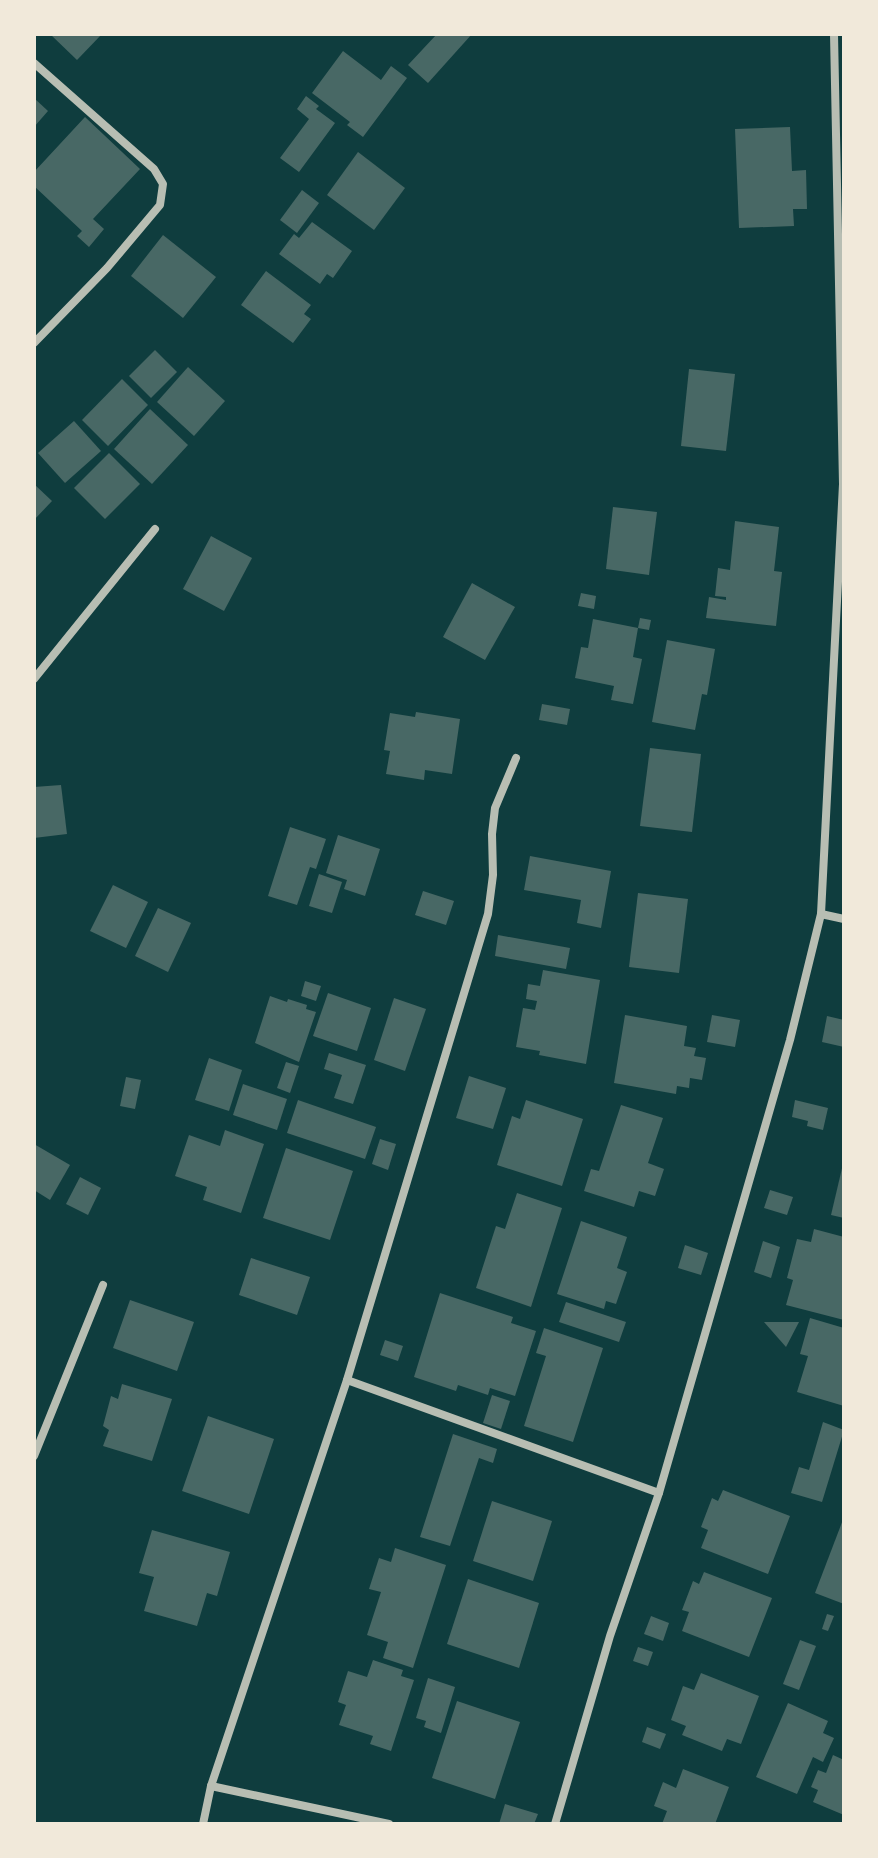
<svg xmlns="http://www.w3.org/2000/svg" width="878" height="1858" font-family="Signika,sans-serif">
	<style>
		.building { fill: #486865 }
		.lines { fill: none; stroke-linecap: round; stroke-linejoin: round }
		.minor { stroke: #b8beb3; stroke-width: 8 }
	</style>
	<rect width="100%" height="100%" fill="#0f3d3e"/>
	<g class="building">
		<path d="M50 34H102L77 60Z"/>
		<path d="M437 34H472L428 83 408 65Z"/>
		<path d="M343 51 381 80 391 66 407 78 363 137 347 125 350 122 312 93Z"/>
		<path d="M306 96 319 106 316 109 335 123 299 172 280 158 309 119 297 109Z"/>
		<path d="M34 98 48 111 34 127Z"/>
		<path d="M85 117 140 169 93 219 104 229 89 247 77 236 82 231 34 186V172Z"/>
		<path d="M790 127 792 171 806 170 807 209H793L794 226 739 228 735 129Z"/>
		<path d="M358 152 405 188 374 230 327 195Z"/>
		<path d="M302 190 319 203 297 233 280 220Z"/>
		<path d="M312 222 352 251 333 278 327 274 320 284 279 254 294 234 299 238Z"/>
		<path d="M163 235 216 277 183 318 131 276Z"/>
		<path d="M266 271 311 305 304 314 311 319 293 343 241 305Z"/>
		<path d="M155 350 177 372 151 398 129 376Z"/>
		<path d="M188 367 225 401 194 436 157 402Z"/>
		<path d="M689 369 735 374 726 451 681 446Z"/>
		<path d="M122 379 148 405 108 446 82 420Z"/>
		<path d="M150 409 188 445 152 484 114 449Z"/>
		<path d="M74 421 101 451 65 483 38 453Z"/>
		<path d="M109 453 140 484 105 519 74 488Z"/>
		<path d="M34 484 52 501 34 520Z"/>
		<path d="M613 507 657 512 649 575 606 569Z"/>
		<path d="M735 521 779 527 774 571 782 572 776 626 706 618 709 597 726 600V597L715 596 718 568 730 570Z"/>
		<path d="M211 536 252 558 224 611 183 589Z"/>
		<path d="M472 583 515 607 485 660 443 637Z"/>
		<path d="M581 593 596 596 594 609 578 606Z"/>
		<path d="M640 618 651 620 649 630 638 628Z"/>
		<path d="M593 619 638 628 633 657 642 659 633 704 611 700 614 686 575 678 581 647 588 648Z"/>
		<path d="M667 640 715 649 707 695 702 694 695 730 652 722Z"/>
		<path d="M542 704 570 709 567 725 539 720Z"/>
		<path d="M416 712 460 719 452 774 425 770 424 780 386 774 390 751 384 750 390 713 415 717Z"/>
		<path d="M650 748 701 754 692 832 640 826Z"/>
		<path d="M61 785 67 834 34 838V787Z"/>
		<path d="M290 827 326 839 316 869 310 867 297 905 268 896Z"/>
		<path d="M338 835 380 849 365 896 344 889 347 880 326 873Z"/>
		<path d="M530 856 611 871 601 928 577 923 581 900 524 890Z"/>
		<path d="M319 874 342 882 332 913 309 906Z"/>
		<path d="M113 885 148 902 126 948 90 931Z"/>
		<path d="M423 891 454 901 446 925 415 915Z"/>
		<path d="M638 893 688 899 679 973 629 967Z"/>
		<path d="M158 908 191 923 168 972 135 956Z"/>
		<path d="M498 935 570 948 566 969 495 956Z"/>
		<path d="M543 970 600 980 586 1064 539 1055 540 1051 516 1047 523 1008 535 1010 537 1001 526 999 528 984 540 986Z"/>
		<path d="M305 981 321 986 316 1001 301 996Z"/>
		<path d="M328 993 371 1008 357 1051 313 1036Z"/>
		<path d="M270 996 287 1002 288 999 307 1005 306 1009 316 1012 299 1062 255 1043Z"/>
		<path d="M394 998 426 1009 405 1071 374 1060Z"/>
		<path d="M625 1015 687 1026 684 1046 696 1048 694 1056 706 1058 702 1080 690 1078 689 1088 677 1086 676 1094 614 1083Z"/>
		<path d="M712 1015 740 1020 735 1047 707 1042Z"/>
		<path d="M827 1016 844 1020V1047L822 1042Z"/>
		<path d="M329 1053 366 1065 353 1104 334 1098 342 1075 324 1069Z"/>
		<path d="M209 1058 242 1070 229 1111 195 1100Z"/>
		<path d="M286 1062 299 1066 290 1093 277 1088Z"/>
		<path d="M469 1076 506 1088 493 1129 456 1118Z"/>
		<path d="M126 1077 141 1080 135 1109 120 1106Z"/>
		<path d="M243 1084 287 1099 277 1130 233 1115Z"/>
		<path d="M298 1100 376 1127 365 1159 287 1133Z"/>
		<path d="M526 1100 583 1119 562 1186 497 1165 512 1116 520 1119Z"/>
		<path d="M795 1100 828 1108 823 1130 807 1126 808 1121 792 1117Z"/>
		<path d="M621 1105 663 1118 648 1163 664 1169 655 1196 639 1191 634 1207 584 1191 591 1169 599 1171Z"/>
		<path d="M225 1130 264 1144 241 1213 203 1200 207 1187 175 1176 189 1135 220 1146Z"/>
		<path d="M380 1139 396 1144 388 1170 372 1164Z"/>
		<path d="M34 1144 70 1165 50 1200 34 1190Z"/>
		<path d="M286 1148 353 1171 330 1240 263 1218Z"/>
		<path d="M843 1164H844V1218L831 1215Z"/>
		<path d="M80 1177 101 1188 88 1215 66 1204Z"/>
		<path d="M770 1190 793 1197 787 1215 764 1208Z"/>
		<path d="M517 1193 562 1208 531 1307 476 1288 496 1226 505 1229Z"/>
		<path d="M581 1221 627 1237 617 1268 627 1272 616 1304 606 1301 604 1309 557 1294Z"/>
		<path d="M814 1229 844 1237V1320L786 1305 793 1280 787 1278 797 1239 811 1242Z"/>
		<path d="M763 1241 780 1247 771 1278 754 1272Z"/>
		<path d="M685 1245 708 1253 701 1275 678 1268Z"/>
		<path d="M251 1258 310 1277 297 1315 239 1295Z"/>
		<path d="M440 1293 513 1317 511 1323 536 1331 515 1396 490 1388 488 1395 458 1385 456 1391 414 1377Z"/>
		<path d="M130 1300 194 1322 177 1371 113 1348Z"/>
		<path d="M566 1302 626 1322 619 1342 559 1322Z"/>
		<path d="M810 1318 844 1328V1406L797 1392 808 1356 800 1354Z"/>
		<path d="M764 1322H799L786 1347Z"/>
		<path d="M544 1328 603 1348 573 1442 524 1426 546 1356 536 1353Z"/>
		<path d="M385 1340 403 1346 398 1361 380 1355Z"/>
		<path d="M122 1384 172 1399 152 1461 103 1446 109 1430 103 1426 111 1396 118 1399Z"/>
		<path d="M492 1395 510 1401 501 1429 483 1423Z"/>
		<path d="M208 1416 274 1439 249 1514 182 1491Z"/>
		<path d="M823 1422 844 1430 822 1502 791 1493 799 1467 809 1470Z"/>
		<path d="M453 1434 497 1449 493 1463 479 1458 450 1546 420 1537Z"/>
		<path d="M723 1490 790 1516 768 1574 701 1548 708 1530 701 1527 712 1498 718 1501Z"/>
		<path d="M492 1501 552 1521 533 1581 473 1561Z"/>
		<path d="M844 1517V1604L815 1593Z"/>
		<path d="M152 1530 230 1552 217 1596 207 1593 197 1626 144 1611 154 1577 139 1573Z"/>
		<path d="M395 1548 446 1565 413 1668 383 1658 388 1642 367 1635 381 1592 369 1589 379 1558 391 1562Z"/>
		<path d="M704 1572 772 1598 749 1657 682 1631 689 1612 682 1610 693 1581 699 1584Z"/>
		<path d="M468 1579 539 1603 519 1668 447 1644Z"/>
		<path d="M827 1614 834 1616 828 1631 822 1629Z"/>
		<path d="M651 1616 669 1623 663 1641 644 1634Z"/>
		<path d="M800 1640 816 1646 799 1690 783 1684Z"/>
		<path d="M638 1647 653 1652 648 1666 633 1661Z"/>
		<path d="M373 1660 403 1670 401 1676 414 1680 391 1751 370 1744 373 1736 339 1725 346 1705 338 1702 348 1671 367 1677Z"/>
		<path d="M701 1673 759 1696 741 1744 727 1739 722 1751 682 1735 686 1726 671 1720 683 1686 694 1690Z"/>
		<path d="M428 1678 455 1687 441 1733 424 1727 426 1721 416 1718Z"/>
		<path d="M457 1701 520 1722 495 1799 432 1778Z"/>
		<path d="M788 1703 828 1721 823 1733 834 1738 823 1762 813 1757 797 1794 756 1777Z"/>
		<path d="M647 1727 666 1734 660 1749 642 1742Z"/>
		<path d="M833 1755 844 1760V1815L813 1802 818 1790 811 1787 818 1770 826 1773Z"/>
		<path d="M683 1769 729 1787 715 1824H662L667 1811 654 1806 663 1782 676 1788Z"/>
		<path d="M505 1804 538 1814 534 1824H499Z"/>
	</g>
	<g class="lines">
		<g class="minor">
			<path d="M34 63 154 169 163 184 160 205 107 268 34 343"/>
			<path d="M34 679 155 529"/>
			<path d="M516 758 495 808 492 834 493 875 488 914 347 1380 659 1493"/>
			<path d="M821 914 844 919"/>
			<path d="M34 1456 103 1285"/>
			<path d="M211 1786 389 1824"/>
			<path d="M203 1824 211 1786 347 1380"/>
			<path d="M555 1824 610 1636 659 1493 790 1040 821 914 843 484 834 34"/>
		</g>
	</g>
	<rect width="878" height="1858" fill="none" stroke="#f1e9da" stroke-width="72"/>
</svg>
